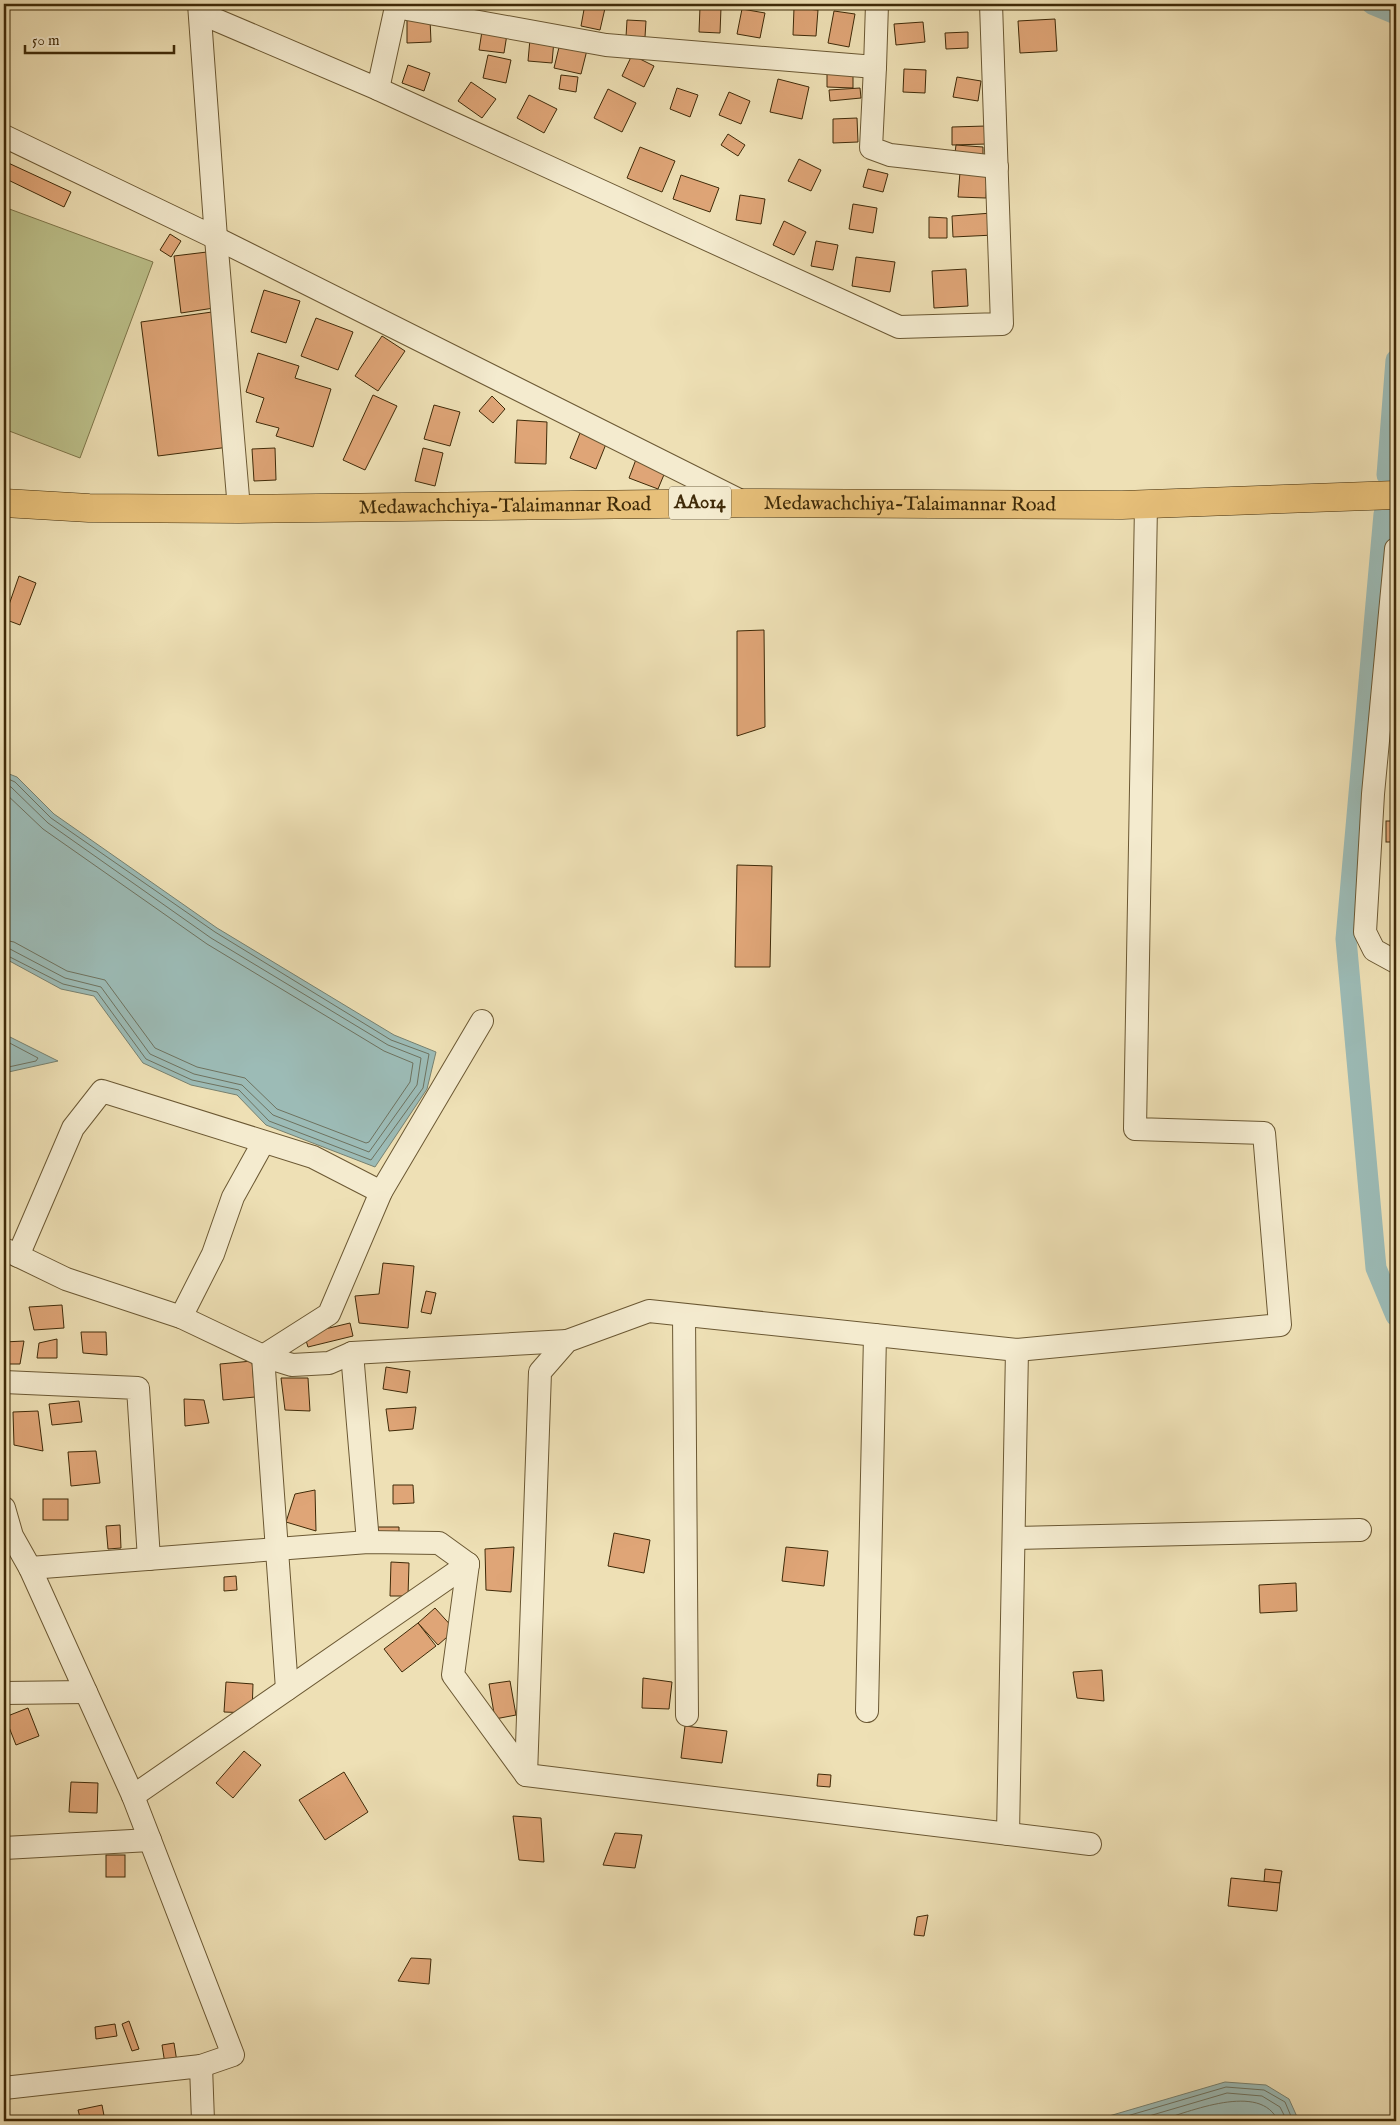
<svg xmlns="http://www.w3.org/2000/svg" width="1400" height="2125" font-family="'IM FELL English',serif">
	<style>
		.green { fill: #bcc18b; stroke: #7e764a }
		.water { fill: #9cbbb6; stroke: #778170 }
		.lines { fill: none; stroke-linecap: round; stroke-linejoin: round }
		.shore { stroke: #6e725f; stroke-width: 1 }
		.canal { stroke: #9cbbb6; stroke-width: 21 }
		.building { fill: #dfa577; stroke: #3f2a08 }
		.minor-casing { stroke: #6b5833; stroke-width: 24 }
		.highway-casing { stroke: #3f2a08; stroke-width: 29 }
		.minor { stroke: #f4ebcf; stroke-width: 22 }
		.highway { stroke: #e7c07a; stroke-width: 28 }
		.labels { text-anchor: middle; dominant-baseline: central; stroke-width: 5; stroke-linejoin: round; paint-order: stroke }
		.shield { fill: #f4ebcf; stroke: #756444; stroke-width: 1 }
		.shield-label { font-size: 19px; font-weight: bold; fill: #3f2a08 }
		.street-label { font-size: 20px; fill: #3f2a08; stroke: #f4ebcf }
	</style>
	<rect width="100%" height="100%" fill="#eee0b5"/>
	<filter id="stains"><feTurbulence type="fractalNoise" baseFrequency=".004" numOctaves="4"/><feColorMatrix values="0 0 0 0 .2 0 0 0 0 .09 0 0 0 0 .02 0 0 0 .5 -.17"/></filter>
	<radialGradient id="worn" r=".72"><stop offset=".6" stop-color="#630" stop-opacity="0"/><stop offset="1" stop-color="#630" stop-opacity=".3"/></radialGradient>
	<path class="green" d="M4 207 153 262 80 458 4 429Z"/>
	<g class="water">
		<path d="M4 772 17 777 54 814 217 928 394 1035 436 1052 427 1089 375 1167 266 1125 237 1095 191 1085 143 1063 94 996 61 989 4 958Z"/>
		<path d="M4 1034 58 1061 4 1073Z"/>
		<path d="M1225 2082 1266 2085 1289 2099 1299 2121H1092Z"/>
	</g>
	<g class="lines">
		<g class="shore">
			<path d="M4 777 15 782 51 818 215 932 391 1040 429 1054 423 1088 371 1160 269 1121 239 1090 192 1080 146 1059 97 992 63 984 4 954"/>
			<path d="M4 784 11 787 48 823 211 938 388 1045 421 1058 417 1085 369 1152 273 1115 242 1085 194 1074 150 1054 101 987 65 978 10 949 4 948"/>
			<path d="M4 792 43 829 207 944 384 1051 413 1063 410 1082 369 1142 366 1143 277 1109 245 1078 197 1067 155 1048 105 980 67 971 14 942 4 940"/>
			<path d="M4 1040 38 1058 36 1061 4 1068"/>
			<path d="M1110 2121 1226 2087 1264 2090 1285 2102 1293 2121"/>
			<path d="M1132 2121 1227 2093 1262 2096 1280 2107 1287 2121"/>
			<path d="M1158 2121C1189 2112 1261 2081 1278 2121"/>
		</g>
		<g class="canal">
			<path d="M1372 4 1396 14"/>
			<path d="M1387 475 1396 360"/>
			<path d="M1384 514 1346 939 1376 1268 1396 1316"/>
		</g>
	</g>
	<g class="building">
		<path d="M479 4H514V8Z"/>
		<path d="M585 4H606L600 30 581 26Z"/>
		<path d="M700 7 721 8 720 33 699 32Z"/>
		<path d="M794 8 818 10 816 36 793 35Z"/>
		<path d="M742 9 765 13 760 38 737 34Z"/>
		<path d="M834 11 855 14 849 47 828 43Z"/>
		<path d="M430 19 431 42 407 43V20Z"/>
		<path d="M1055 19 1057 51 1020 53 1018 21Z"/>
		<path d="M627 20 646 21 645 37H626Z"/>
		<path d="M923 22 925 42 896 45 894 24Z"/>
		<path d="M483 25 508 28 504 53 479 50Z"/>
		<path d="M968 32V48L946 49 945 33Z"/>
		<path d="M530 39 554 40 552 63 528 61Z"/>
		<path d="M561 39 588 46 581 74 554 68Z"/>
		<path d="M488 55 511 60 506 83 483 78Z"/>
		<path d="M632 55 654 66 644 87 622 76Z"/>
		<path d="M408 65 430 73 424 91 402 83Z"/>
		<path d="M827 68H853V88L827 87Z"/>
		<path d="M904 69 926 70 925 93 903 92Z"/>
		<path d="M561 75 578 77 576 92 559 89Z"/>
		<path d="M957 77 981 81 978 101 953 97Z"/>
		<path d="M778 79 809 87 802 119 770 112Z"/>
		<path d="M471 82 496 99 482 118 458 101Z"/>
		<path d="M677 88 698 95 690 117 670 109Z"/>
		<path d="M860 88 861 98 830 101 829 90Z"/>
		<path d="M608 89 636 103 622 132 594 118Z"/>
		<path d="M729 92 750 101 741 124 719 115Z"/>
		<path d="M529 95 557 109 544 133 517 118Z"/>
		<path d="M857 118 858 142 833 143V119Z"/>
		<path d="M986 126V144L952 145V127Z"/>
		<path d="M728 134 745 145 738 156 721 145Z"/>
		<path d="M956 145 983 147V155L955 153Z"/>
		<path d="M640 147 675 161 662 192 627 178Z"/>
		<path d="M799 159 821 170 811 191 788 181Z"/>
		<path d="M4 161 71 192 64 207 4 178Z"/>
		<path d="M868 169 888 174 883 192 863 187Z"/>
		<path d="M960 172 987 174 986 198 958 197Z"/>
		<path d="M681 175 719 188 710 212 673 199Z"/>
		<path d="M740 195 765 199 761 224 736 220Z"/>
		<path d="M853 204 877 208 873 233 849 229Z"/>
		<path d="M992 213 994 235 953 237 952 216Z"/>
		<path d="M929 217 947 218V238H929Z"/>
		<path d="M784 221 806 232 794 255 773 245Z"/>
		<path d="M170 234 181 241 171 257 160 250Z"/>
		<path d="M816 241 838 245 833 270 811 266Z"/>
		<path d="M207 252 214 308 181 313 174 256Z"/>
		<path d="M856 257 895 262 890 292 852 286Z"/>
		<path d="M966 269 968 306 934 308 932 271Z"/>
		<path d="M264 290 300 301 286 343 251 332Z"/>
		<path d="M212 312 229 447 158 456 141 322Z"/>
		<path d="M316 318 353 332 338 370 301 356Z"/>
		<path d="M382 336 405 351 378 391 355 376Z"/>
		<path d="M258 353 299 366 295 378 331 389 313 447 276 436 279 428 256 422 264 398 246 392Z"/>
		<path d="M373 395 397 406 365 470 343 460Z"/>
		<path d="M492 396 505 409 493 423 479 411Z"/>
		<path d="M434 405 460 412 450 446 424 439Z"/>
		<path d="M517 420 547 422 546 464 515 463Z"/>
		<path d="M580 433 606 444 596 469 570 458Z"/>
		<path d="M275 448 276 480 254 481 252 449Z"/>
		<path d="M423 448 443 453 435 486 415 481Z"/>
		<path d="M638 454 668 465 658 489 629 478Z"/>
		<path d="M19 576 36 583 20 625 4 619Z"/>
		<path d="M764 630 765 727 737 736V631Z"/>
		<rect x="1386" y="821" width="10" height="21"/>
		<path d="M737 865 772 866 770 967H735Z"/>
		<path d="M383 1263 414 1266 408 1328 359 1323 355 1296 379 1294Z"/>
		<path d="M426 1291 436 1293 431 1314 421 1312Z"/>
		<path d="M62 1305 64 1328 34 1330 29 1307Z"/>
		<path d="M350 1323 353 1336 308 1347 304 1334Z"/>
		<path d="M81 1332H106L107 1355 83 1353Z"/>
		<path d="M57 1339V1358H37L39 1343Z"/>
		<path d="M24 1341 20 1364H4V1342Z"/>
		<path d="M252 1361 255 1397 223 1400 220 1364Z"/>
		<path d="M386 1367 410 1371 407 1393 383 1389Z"/>
		<path d="M281 1378H308L310 1411 285 1410Z"/>
		<path d="M184 1399 204 1400 209 1423 185 1426Z"/>
		<path d="M79 1401 82 1422 52 1425 49 1404Z"/>
		<path d="M416 1407 413 1429 389 1431 386 1409Z"/>
		<path d="M38 1411 43 1451 14 1445 13 1412Z"/>
		<path d="M96 1451 100 1483 71 1486 68 1452Z"/>
		<path d="M393 1485H413L414 1503 393 1504Z"/>
		<path d="M315 1490 316 1531 286 1522 295 1494Z"/>
		<rect x="43" y="1499" width="25" height="21"/>
		<path d="M120 1525 121 1548 108 1549 106 1526Z"/>
		<path d="M370 1527H399V1539L370 1538Z"/>
		<path d="M614 1533 650 1540 644 1573 608 1566Z"/>
		<path d="M514 1547 511 1592 486 1590 485 1549Z"/>
		<path d="M786 1547 828 1551 824 1586 782 1581Z"/>
		<path d="M391 1562 409 1563 408 1596H390Z"/>
		<path d="M236 1576 237 1590 224 1591V1577Z"/>
		<path d="M1296 1583 1297 1611 1260 1613 1259 1585Z"/>
		<path d="M435 1608 455 1630 438 1645 418 1623Z"/>
		<path d="M418 1623 436 1646 402 1672 384 1649Z"/>
		<path d="M1102 1670 1104 1701 1077 1698 1073 1672Z"/>
		<path d="M643 1678 672 1682 669 1709 642 1708Z"/>
		<path d="M510 1681 516 1715 495 1719 489 1684Z"/>
		<path d="M226 1682 253 1684 252 1713 224 1712Z"/>
		<path d="M28 1708 39 1736 16 1745 5 1717Z"/>
		<path d="M685 1726 727 1731 722 1763 681 1758Z"/>
		<path d="M244 1751 261 1765 233 1798 216 1783Z"/>
		<path d="M344 1772 368 1812 325 1840 299 1800Z"/>
		<path d="M818 1774 831 1775 830 1787 817 1786Z"/>
		<path d="M71 1782 98 1783 97 1813 69 1812Z"/>
		<path d="M513 1816 541 1818 544 1862 519 1860Z"/>
		<path d="M615 1833 642 1835 635 1868 603 1865Z"/>
		<rect x="106" y="1855" width="19" height="22"/>
		<path d="M1265 1869 1282 1871 1280 1883 1264 1882Z"/>
		<path d="M1231 1878 1280 1883 1277 1911 1228 1906Z"/>
		<path d="M928 1915 924 1936 914 1935 917 1917Z"/>
		<path d="M411 1958 431 1959 429 1984 398 1981Z"/>
		<path d="M129 2021 139 2049 132 2051 122 2024Z"/>
		<path d="M115 2024 117 2036 96 2039 95 2027Z"/>
		<path d="M174 2043 177 2062 165 2064 162 2045Z"/>
		<path d="M102 2105 105 2121H81L78 2110Z"/>
	</g>
	<g class="lines">
		<defs>
			<g id="minor">
				<path d="M200 13 378 89 396 7 606 45 875 67 877 4"/>
				<path d="M875 67 871 148 890 155 997 167"/>
				<path d="M378 89 899 327 1002 324 991 4"/>
				<path d="M4 136 216 238 199 4"/>
				<path d="M216 238 745 503"/>
				<path d="M216 238 239 509"/>
				<path d="M1396 549 1373 794 1365 932 1374 950 1396 962"/>
				<path d="M4 1249 66 1279 181 1317 263 1356 292 1365 329 1363 352 1353 567 1341"/>
				<path d="M18 1256 73 1128 102 1091 313 1157 381 1192"/>
				<path d="M684 1315 687 1715"/>
				<path d="M181 1317 213 1254 233 1197 263 1143"/>
				<path d="M1017 1350 1280 1325 1264 1133 1135 1129 1146 505"/>
				<path d="M352 1353 368 1542"/>
				<path d="M4 1382 138 1388 149 1559"/>
				<path d="M4 1508 12 1536 30 1568 133 1796 233 2055 201 2066"/>
				<path d="M1014 1538 1360 1530"/>
				<path d="M468 1564 453 1675 526 1775 1090 1844"/>
				<path d="M30 1568 368 1542 439 1543 468 1564"/>
				<path d="M287 1689 263 1356 329 1314 381 1192 482 1021"/>
				<path d="M4 1693 86 1692"/>
				<path d="M867 1711 875 1335"/>
				<path d="M526 1775 540 1372 567 1341 649 1311 1017 1350 1008 1834"/>
				<path d="M133 1796 468 1564"/>
				<path d="M4 1848 150 1840"/>
				<path d="M4 2088 201 2066 203 2121"/>
			</g>
			<g id="highway">
				<path id="s1" d="M4 503 89 508 239 509 745 503 1122 505 1396 495"/>
			</g>
		</defs>
		<use href="#minor" class="minor-casing"/>
		<use href="#highway" class="highway-casing"/>
		<use href="#minor" class="minor"/>
		<use href="#highway" class="highway"/>
	</g>
	<g class="labels">
		<rect class="shield" x="669" y="486.5" width="62" height="33" rx="4"/>
		<g class="shield-label">
			<text x="700" y="503">AA014</text>
		</g>
		<g class="street-label">
			<text stroke="none"><textPath href="#s1" startOffset="906">Medawachchiya-Talaimannar Road</textPath></text>
			<text stroke="none"><textPath href="#s1" startOffset="501">Medawachchiya-Talaimannar Road</textPath></text>
		</g>
	</g>
	<rect width="1400" height="2125" fill="none" stroke="#eee0b5" stroke-width="20"/>
	<rect x="5" y="5" width="1390" height="2115" fill="none" stroke="#3f2a08" stroke-width="2.5"/>
	<rect x="10" y="10" width="1380" height="2105" fill="none" stroke="#3f2a08"/>
	<path d="M25 45v8h149v-8" fill="none" stroke="#3f2a08" stroke-width="2.5"/>
	<text x="32" y="45" font-size="15" fill="#3f2a08" stroke="#f4ebcf" stroke-width="4" paint-order="stroke">50 m</text>
	<rect width="100%" height="100%" filter="url(#stains)"/>
	<rect width="100%" height="100%" fill="url(#worn)"/>
</svg>
